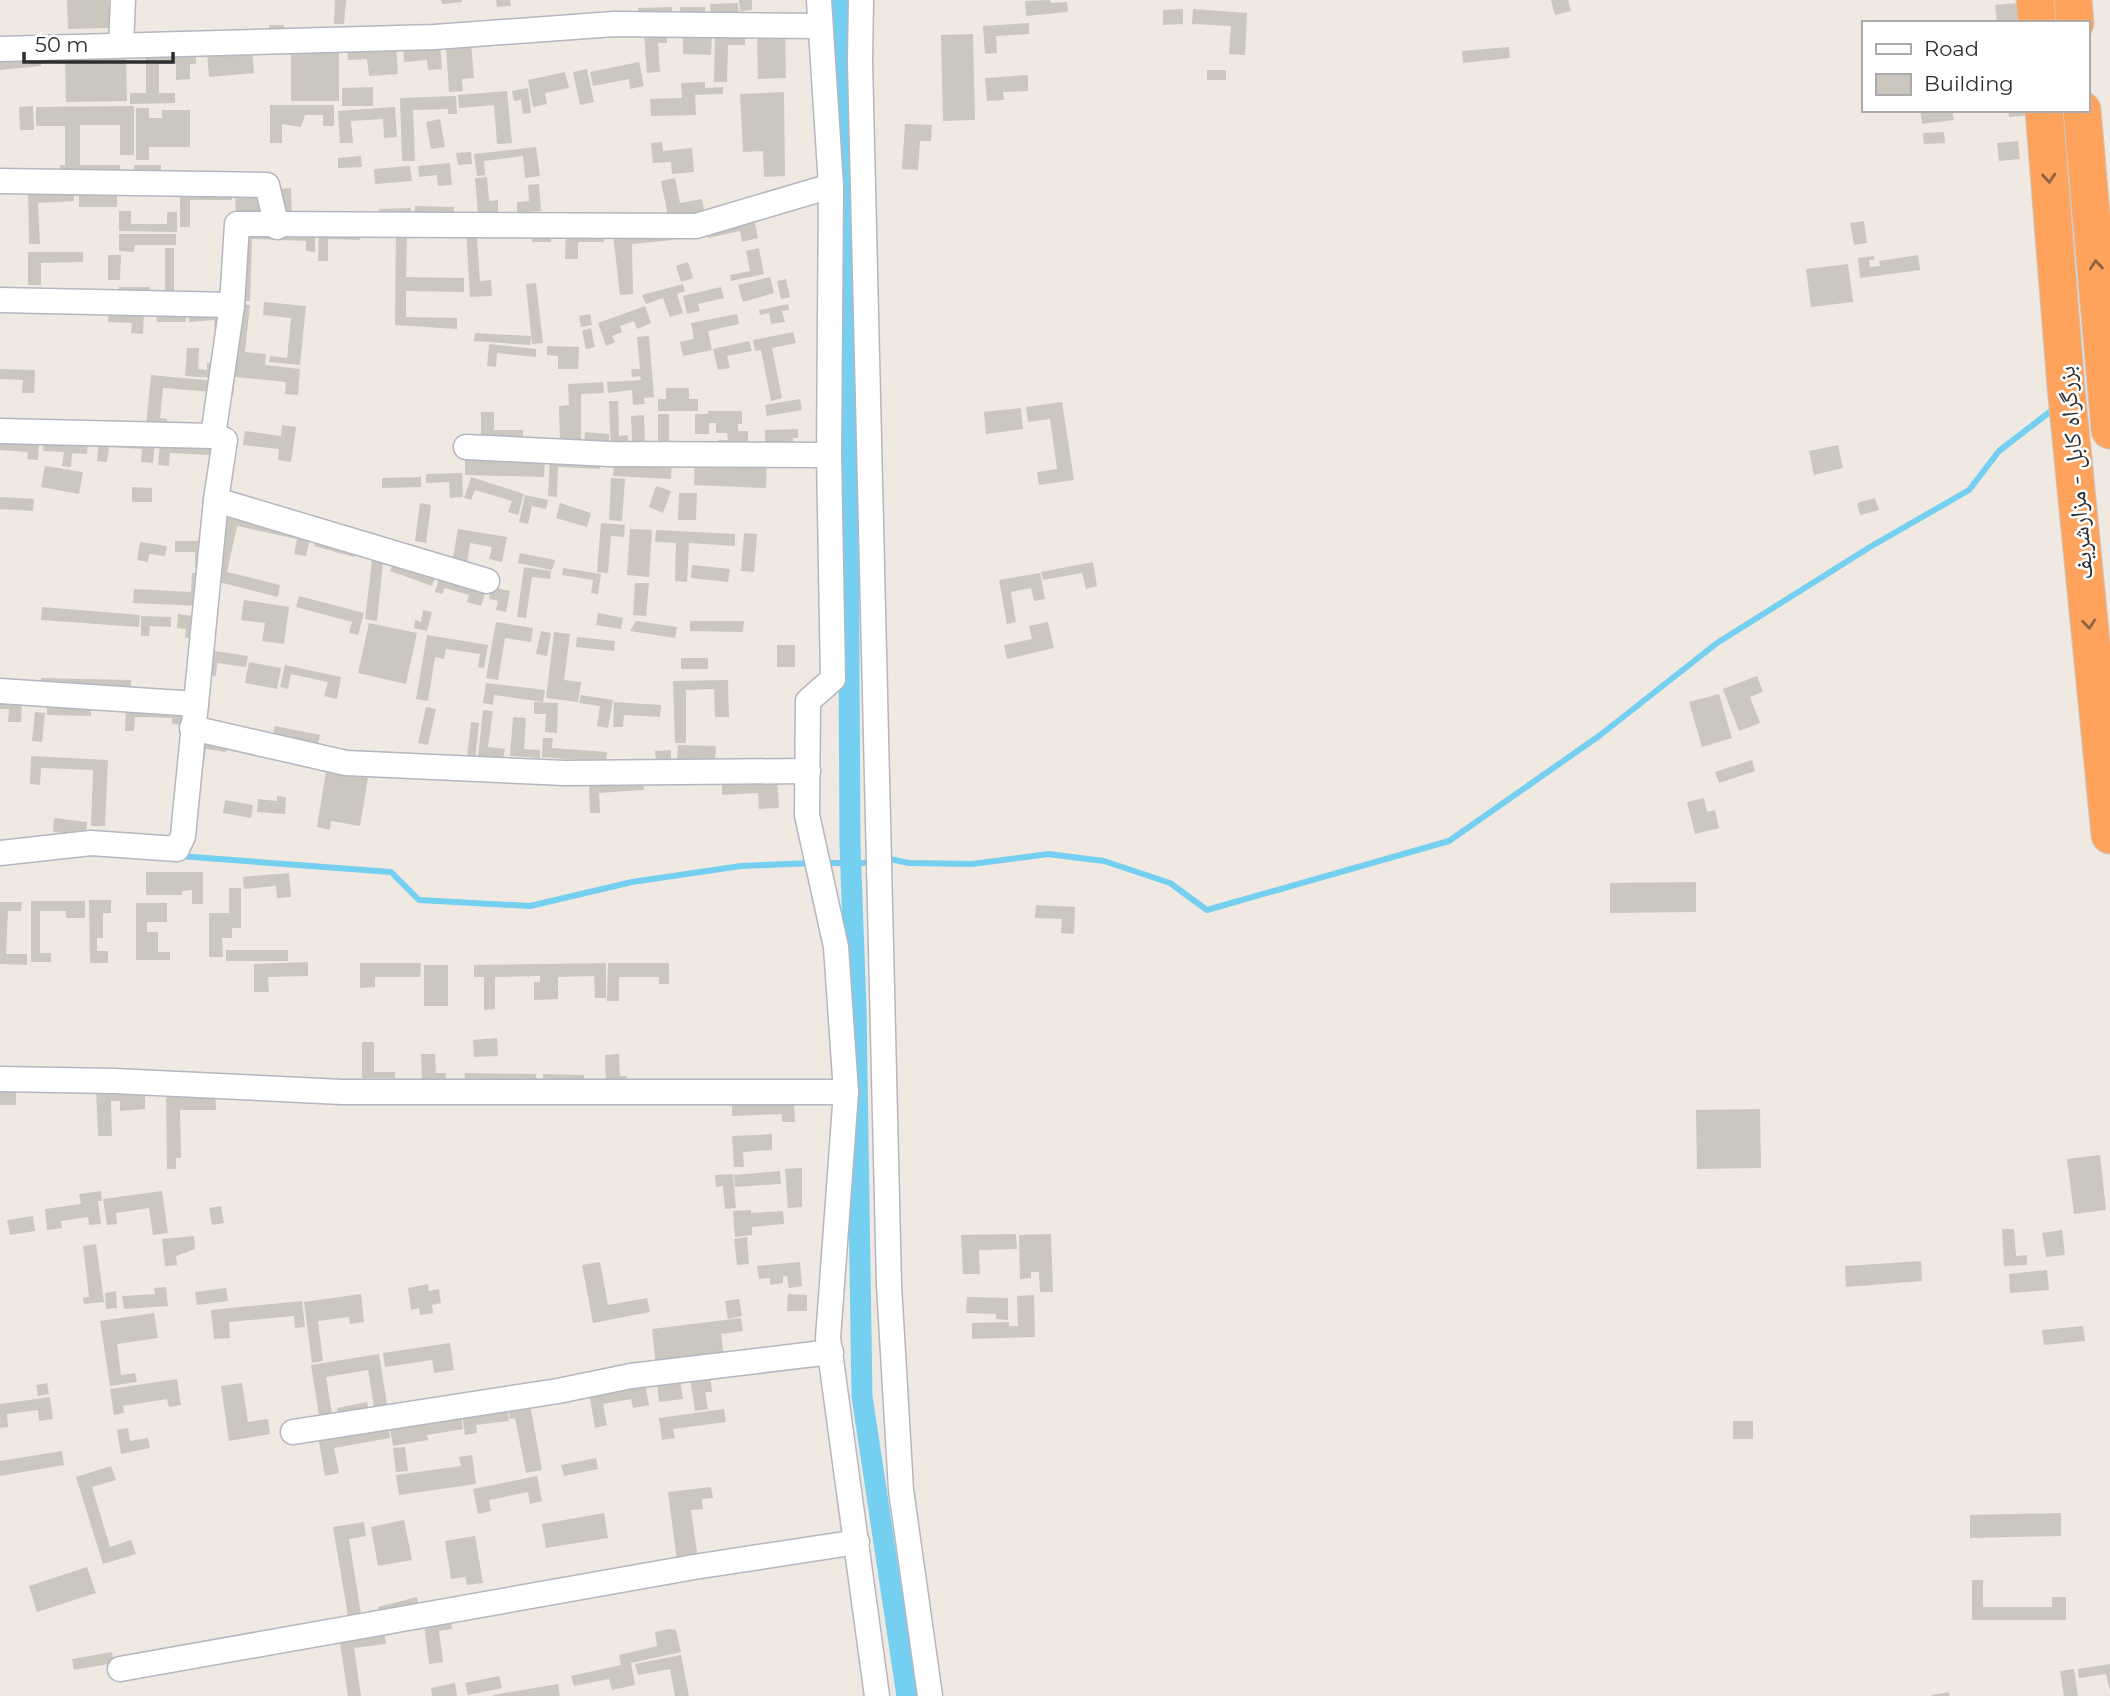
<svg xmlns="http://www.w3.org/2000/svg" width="2110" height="1696" font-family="Montserrat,'Noto Naskh Arabic',sans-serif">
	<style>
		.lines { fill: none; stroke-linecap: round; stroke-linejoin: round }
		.stream { stroke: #75cff0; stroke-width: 6 }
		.canal { stroke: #75cff0; stroke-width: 21 }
		.building { fill: #cbc7bf }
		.minor-casing { stroke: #b4b7c1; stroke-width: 27 }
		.highway-casing { stroke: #c9c9c9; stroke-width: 39 }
		.minor { stroke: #fff; stroke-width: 24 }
		.highway { stroke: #ffa35c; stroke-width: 37 }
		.oneway { stroke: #8c6343 }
		.labels { text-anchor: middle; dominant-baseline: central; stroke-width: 5; stroke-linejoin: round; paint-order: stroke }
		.street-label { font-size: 24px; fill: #2e2e2e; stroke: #fff }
	</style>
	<rect width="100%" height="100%" fill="#efe9e1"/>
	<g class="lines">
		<g class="stream">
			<path d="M179 856 391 872 419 900 530 906 632 882 741 866 813 863"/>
			<path d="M885 858 909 863 972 864 1048 854 1104 861 1170 883 1207 910 1449 841 1599 736 1717 643 1870 547 1969 490 1999 451 2051 411"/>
			<path d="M824 863H864L872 860"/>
		</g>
		<path class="canal" d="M839 0 847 306 850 844 856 1008 862 1396 907 1696"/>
	</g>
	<g class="building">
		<path d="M67 0H109L110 28 68 29Z"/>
		<path d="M335 0H346L344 24H334Z"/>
		<path d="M441 0H462V2L442 4Z"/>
		<path d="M496 0H510L511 6 497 7Z"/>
		<path d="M739 0H752V10L740 11Z"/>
		<path d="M1050 0 1051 3 1067 2 1068 12 1026 16 1025 1Z"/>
		<path d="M1551 0H1568L1571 11 1555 15Z"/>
		<path d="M738 3 739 18 711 19 710 4Z"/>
		<path d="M2018 3 2020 23H1997L1995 5Z"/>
		<path d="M672 7V20L638 21V8Z"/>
		<path d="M680 7H705V18L680 19Z"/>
		<path d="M1183 9V24L1163 25V10Z"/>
		<path d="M1193 9 1247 13 1245 55 1229 54 1231 26 1192 24Z"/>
		<path d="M1029 23V34L996 36 997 53 985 54 983 26Z"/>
		<rect x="269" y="25" width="15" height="13"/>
		<path d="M785 30 786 78 758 79 757 31Z"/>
		<path d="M683 31 712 32 711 55 683 54Z"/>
		<path d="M667 32V43H658L660 72 647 73 644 33Z"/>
		<path d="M715 32H745V45H728L727 82H714Z"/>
		<path d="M973 34 975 120 943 121 941 35Z"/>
		<path d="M440 43 442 69 428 70 427 60 404 62 403 46Z"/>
		<path d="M471 43 474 78 462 79 463 91 449 92 446 45Z"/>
		<path d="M396 45 398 74 369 76 367 59 348 60 347 49Z"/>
		<path d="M339 47V101H291V48Z"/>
		<path d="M1509 47 1510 58 1463 63 1462 51Z"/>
		<path d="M252 48 254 73 209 77 207 52Z"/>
		<path d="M39 52 41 66 0 70V56Z"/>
		<path d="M146 52H196V64H190V79L176 80V64H159V93H175V103L130 104V93H146Z"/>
		<path d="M126 55 127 101 66 102 65 56Z"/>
		<path d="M639 62 644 86 630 89 629 79 593 86 590 72Z"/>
		<path d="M587 69 594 102 580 105 573 72Z"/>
		<rect x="1207" y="70" width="19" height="10"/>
		<path d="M565 72 569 88 545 93 547 104 533 107 528 80Z"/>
		<path d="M1028 75V91L1003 92 1004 100 987 101 985 78Z"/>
		<path d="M705 82V88L723 87V94L695 95 696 115 651 116 650 99 682 98 681 83Z"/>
		<path d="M373 87V106H342V88Z"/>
		<path d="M528 88 531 113 523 114 521 100 514 101 512 91Z"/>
		<path d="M507 91 512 143 497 144 494 105 459 108 458 95Z"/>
		<path d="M784 92 785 176 764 177 763 151 743 152 740 94Z"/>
		<path d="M456 96 457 114H448V109L413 110 415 161H402L400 98Z"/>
		<path d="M270 105H334V126H323V115H305L301 127 282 124V143H270Z"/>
		<path d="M33 106 34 130H20L19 107Z"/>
		<path d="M134 106V155H120V125H80V165H120V177L60 178V165H65V126H36V107Z"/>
		<path d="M395 107 397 137 384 138 383 119 351 121 353 143H340L338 111Z"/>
		<path d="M136 108H149V118H162V110H190V147H149V160H136Z"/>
		<path d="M1920 110H1952L1954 120 1922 124Z"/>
		<path d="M2008 110H2032L2033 115 2009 117Z"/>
		<path d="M440 119 445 147 431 149 426 122Z"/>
		<path d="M905 124 932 125 931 141H920L918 170 902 169Z"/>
		<path d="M1944 132 1945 143 1924 144 1923 133Z"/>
		<path d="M2018 141 2020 159 1999 161 1997 143Z"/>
		<path d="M662 142 663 151 692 148 694 172 672 174 671 162 653 163 651 143Z"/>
		<path d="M536 147 540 176 525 178 523 156 484 161 485 175 477 176 474 154Z"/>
		<path d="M471 152 472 164 458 165 456 153Z"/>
		<path d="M361 156 362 167 338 168V158Z"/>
		<path d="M450 163 452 185 438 186 437 175 419 177 418 166Z"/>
		<rect x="134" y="165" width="27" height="11"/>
		<path d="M410 166 412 181 375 184 374 169Z"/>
		<path d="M487 177 489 201 498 200V214L478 215 475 178Z"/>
		<path d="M675 178 680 203 702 199 705 214 669 221 661 181Z"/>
		<path d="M539 184 541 211 517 213V202L529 201 528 185Z"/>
		<path d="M266 187V219L236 220 235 188Z"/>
		<path d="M74 188V201L38 203 40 244H29L28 190Z"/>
		<rect x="79" y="188" width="38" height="19"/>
		<path d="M291 188 292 220H278L276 189Z"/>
		<path d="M180 189H232V200H190V227H180Z"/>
		<path d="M415 206 454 207 453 220 414 218Z"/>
		<path d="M411 208V219L380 220 379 209Z"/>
		<path d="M119 211H131V224H167V212H177V232L119 231Z"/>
		<path d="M753 214 758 238 742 242 740 231 708 238 705 224Z"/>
		<path d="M1864 221 1867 243 1854 245 1850 223Z"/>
		<path d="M396 228 455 229V237H407L406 277 464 278V292L406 291V317L457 318V329L395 325Z"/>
		<path d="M551 228V242H532V229Z"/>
		<path d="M566 228 604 229V242H578V259H565Z"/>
		<path d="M241 229 315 232V252L306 251V241L252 239 250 301H238Z"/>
		<path d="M672 229 673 240 632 244 633 294 620 295 613 234Z"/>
		<path d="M466 230 509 236 477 238 480 281 491 280 492 296 470 297Z"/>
		<path d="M319 231H360V240L328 239V261H318Z"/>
		<path d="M119 234H176V245H135L134 252 119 251Z"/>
		<rect x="165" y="248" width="9" height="51"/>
		<path d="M759 248 764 274 731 281 730 275 750 271 746 251Z"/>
		<path d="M28 252H83V262L41 263V285H28Z"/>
		<path d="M108 255H121L120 280H108Z"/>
		<path d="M1918 255 1920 270 1860 278 1858 258 1874 256V260H1869L1870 267 1880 266 1879 261Z"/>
		<path d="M688 262 693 278 681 282 676 266Z"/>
		<path d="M1848 264 1853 302 1811 307 1806 269Z"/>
		<path d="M770 277 774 293 743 302 738 285Z"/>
		<path d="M786 279 790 297 781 299 777 281Z"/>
		<path d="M536 283 543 343 532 344 526 284Z"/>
		<path d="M683 284 685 291 677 294 683 313 670 317 663 298 646 304 642 295Z"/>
		<rect x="119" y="287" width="31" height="13"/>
		<path d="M721 287 724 298 698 304 700 311 687 314 683 296Z"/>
		<path d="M264 302 306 306 300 365 269 362 270 356 287 358 291 318 263 315Z"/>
		<path d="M238 304 250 305 245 352 266 354 265 365 300 369 298 395 285 394 286 382 235 377 233 396 224 395Z"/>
		<path d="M788 304 789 310 782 311 785 322 771 324 769 313 760 315 759 310Z"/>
		<path d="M645 306 651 323 637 329 634 321 620 326 622 332 612 336 615 342 606 346 598 323Z"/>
		<path d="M224 309 226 331 215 332 214 320 189 322V311Z"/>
		<path d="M109 311 144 312 143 334 131 333 132 323 108 322Z"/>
		<path d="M156 312H185L186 322H157Z"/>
		<path d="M590 314 592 325 581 327 579 316Z"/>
		<path d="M737 314 739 324 708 331 712 350 683 356 680 342 694 339 691 323Z"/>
		<path d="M591 328 595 347 586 349 582 331Z"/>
		<path d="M793 332 796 343 772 348 782 398 771 401 761 350 755 351 753 340Z"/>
		<path d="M475 333 531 336 530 345 474 341Z"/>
		<path d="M649 336 654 397 644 398 645 404 633 405 632 390 608 393 607 382 641 380 640 376 632 377 631 369H640L637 337Z"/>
		<path d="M749 341 752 351 727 356 730 368 718 370 713 349Z"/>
		<path d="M489 344 536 349V357L497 353 496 367 487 366Z"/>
		<path d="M547 346 579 347 578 369H558V356L547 355Z"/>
		<path d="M187 348H199L198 369 207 370V363L218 364V378L185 376Z"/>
		<path d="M0 369 35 370 34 393H22L23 380 0 379Z"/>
		<path d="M151 375 214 381 213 392 163 388 160 418 167 419 166 428 146 426Z"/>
		<path d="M603 382 604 393 581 394V443L560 444 559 406 569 405 568 384Z"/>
		<path d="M666 388H689V399H698V411H658V399H666Z"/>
		<path d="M800 399 802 410 767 416 765 405Z"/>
		<path d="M609 401H618L619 436 628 435V441H632L631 416 644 415 645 448 611 449Z"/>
		<path d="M1062 402 1074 480 1039 485 1037 472 1057 469 1050 419 1028 422 1026 407Z"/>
		<path d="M1021 408 1023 429 986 434 984 412Z"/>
		<path d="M708 411H742V424H738V431H748V443L718 446V440H728L727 433H716V423H709V434H695V414H708Z"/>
		<path d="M481 412H494V430H523V444H481Z"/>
		<path d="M658 414H669V450L658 449Z"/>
		<path d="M282 425 296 427 291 462 278 460 279 449 243 445 245 431 281 436Z"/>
		<path d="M798 429V438H793V444H765V430Z"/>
		<path d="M585 432 609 434V447L584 445Z"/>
		<path d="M44 437 88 441 87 454 72 453 71 467 62 466 64 452 43 451Z"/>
		<path d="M0 438 39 441 38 460 27 459 28 452 0 450Z"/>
		<path d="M99 438 155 442 153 463 141 462 142 449 109 447 107 462 97 461Z"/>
		<path d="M160 443 210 446V455L170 453 169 466 158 465Z"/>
		<path d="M1838 445 1843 468 1814 475 1809 451Z"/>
		<path d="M465 452 545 454 544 477 465 475Z"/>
		<path d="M550 455 600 456V469L558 467 557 497 548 496Z"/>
		<path d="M695 458 767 461 766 488 694 485Z"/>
		<path d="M672 459 671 479 613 476 614 463Z"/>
		<path d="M45 466 83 472 79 494 41 487Z"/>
		<path d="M462 473 463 497 450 498 449 482 426 483V474Z"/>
		<path d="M421 477V487L382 488V478Z"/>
		<path d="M471 477 524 494 518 515 508 512 512 501 475 490 471 500 464 498Z"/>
		<path d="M611 478 625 479 622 521 609 520Z"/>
		<path d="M656 486 671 491 663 513 649 507Z"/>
		<path d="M132 487 152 488V502H132Z"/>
		<path d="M679 493H697L696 520H678Z"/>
		<path d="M525 495 548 500 546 509 532 506 528 524 519 522Z"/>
		<path d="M0 497 34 499 33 511 0 509Z"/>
		<path d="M1875 498 1879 510 1860 515 1857 503Z"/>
		<path d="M420 503 431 505 426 543 415 541Z"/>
		<path d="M560 503 591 513 587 527 556 518Z"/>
		<path d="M225 511 312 530 306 556 294 554 297 539 237 526 227 572 280 585 278 597 215 581Z"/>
		<path d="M601 523 625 525 624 537 611 536 608 573 597 572Z"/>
		<path d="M458 529 507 537 502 562 489 559 492 547 470 543 467 564 452 562Z"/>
		<path d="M630 529 652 530 649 577 627 575Z"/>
		<path d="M656 530 735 534V546L689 543 687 582 675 581 676 543 655 542Z"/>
		<path d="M744 533 757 534 754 572 741 571Z"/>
		<path d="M317 534 357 545 354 557 314 546Z"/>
		<path d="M175 541H209V568H195V552H175Z"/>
		<path d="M140 542 167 546 165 556 149 554 148 562 137 560Z"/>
		<path d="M373 552 384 553 377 621 365 619Z"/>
		<path d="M520 553 555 560 552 570 518 563Z"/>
		<path d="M396 554 438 568 432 586 390 571Z"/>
		<path d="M1093 562 1097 586 1086 589 1082 573 1043 580 1041 572Z"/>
		<path d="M692 565 730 569 728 582 691 578Z"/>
		<path d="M524 567 551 571 550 579 532 577 526 618 517 617Z"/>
		<path d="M563 568 601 574 598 594 591 593 593 580 562 575Z"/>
		<path d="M441 572 487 586 481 606 467 602 469 595 444 588 443 594 435 592Z"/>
		<path d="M192 573H203L201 606 133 603 134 589 191 592Z"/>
		<path d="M1040 573 1045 599 1034 601 1031 588 1011 592 1016 622 1007 624 999 580Z"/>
		<path d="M635 583H649L646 616 633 615Z"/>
		<path d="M491 587 510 591 506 612 496 610 498 601 489 599Z"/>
		<path d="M299 596 364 613 358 635 349 633 352 622 296 607Z"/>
		<path d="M244 600 289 607 284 644 262 641 265 623 241 620Z"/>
		<path d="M42 607 140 615 139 627 41 620Z"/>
		<path d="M423 610 432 612 427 631 414 628 415 620 421 622Z"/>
		<path d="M598 613 623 618 621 629 596 625Z"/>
		<path d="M178 614 201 617 199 639 185 638 186 629 177 628Z"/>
		<path d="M141 616 171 617V627L150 626 149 636H141Z"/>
		<path d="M636 621 677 627 675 638 630 631Z"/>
		<path d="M690 621H744L743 632 690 631Z"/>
		<path d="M496 622 533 628 531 642 505 638 498 680 486 678Z"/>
		<path d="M1048 622 1054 648 1007 659 1004 645 1032 639 1029 626Z"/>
		<path d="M369 623 417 633 406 684 358 673Z"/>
		<path d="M541 631 551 633 547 656 536 654Z"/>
		<path d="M554 632 570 634 564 680 581 682 578 702 546 698Z"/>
		<path d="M427 635 488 645 484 668 478 667 480 654 446 649 444 659 435 657 428 701 416 699Z"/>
		<path d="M577 637 615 641 614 651 576 647Z"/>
		<rect x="777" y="645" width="18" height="22"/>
		<path d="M208 650 248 656 246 667 217 663 216 676 205 675Z"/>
		<rect x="681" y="658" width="27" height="11"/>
		<path d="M249 662 281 668 277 689 245 683Z"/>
		<path d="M285 665 341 677 337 699 324 696 328 682 291 674 288 689 280 687Z"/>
		<path d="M1757 676 1763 692 1750 697 1760 723 1739 731 1723 689Z"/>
		<path d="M41 678 131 680V692L40 689Z"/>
		<path d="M728 680 729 717H715L714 689 686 690V743H675L673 681Z"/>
		<path d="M486 683 545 690 543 702 494 695 493 705 483 703Z"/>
		<path d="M1719 694 1732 738 1702 747 1689 702Z"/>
		<path d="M581 695 613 700 608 728 597 726 600 706 579 703Z"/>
		<path d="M0 699 22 700 21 722H8L9 709H0Z"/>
		<path d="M47 702 91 703V716L47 715Z"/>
		<path d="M534 702 558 703 557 733 545 732 546 714H534Z"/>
		<path d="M614 702 661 705 660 717 624 715 623 727H613Z"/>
		<path d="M126 704 184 706 183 725 172 724V718L135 717 134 731H125Z"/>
		<path d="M426 707 436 709 428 745 418 743Z"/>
		<path d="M483 710 493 711 488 747 505 749 503 760 478 757Z"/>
		<path d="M35 712 45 713 42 742 32 741Z"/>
		<path d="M513 717 526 718 524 749 540 750V758L510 756Z"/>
		<path d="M471 722 479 723 475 759 467 758Z"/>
		<path d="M275 726 320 735 317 748 272 739Z"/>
		<path d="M195 734 229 738 226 752 206 749 202 775 189 774Z"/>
		<path d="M543 738H553L552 748 607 752 606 762 542 757Z"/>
		<path d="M678 745 716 746 715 761 677 760Z"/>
		<path d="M671 750V761L656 762 655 751Z"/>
		<path d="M31 756 108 760 105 826H91L93 770 41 768 40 785 30 784Z"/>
		<path d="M1752 760 1755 771 1719 783 1715 772Z"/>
		<path d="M326 771 368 778 360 826 331 821 330 830 317 827Z"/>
		<path d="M777 778 779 808 759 809 758 793 722 795V782Z"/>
		<path d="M643 780 644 790 599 793 600 813H590L589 783Z"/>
		<path d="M277 796 286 797 285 814 257 812 258 799 277 801Z"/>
		<path d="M1704 798 1707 812 1715 810 1719 828 1695 834 1687 802Z"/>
		<path d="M225 800 253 805 251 818 223 813Z"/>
		<path d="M54 818 87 822 86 835 53 832Z"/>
		<path d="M146 872H203V904H192V890L182 891V895H146Z"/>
		<path d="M289 873 291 897 277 898 276 886 244 889 243 877Z"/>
		<path d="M1696 882V912L1610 913V883Z"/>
		<path d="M229 888H241V928H232V938H222L223 957H209V913H229Z"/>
		<path d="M89 900H111V913H103V938H97V951H108V963H90Z"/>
		<path d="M31 901H85V918H66V911H40V953H51V962H31Z"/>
		<path d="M0 902H22L21 911H8L6 954H27V965L0 964Z"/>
		<path d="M136 903H167V922H147V932H158V952H170V960H136Z"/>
		<path d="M1036 905 1075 907 1074 934 1061 933 1062 919 1035 918Z"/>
		<rect x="226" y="950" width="62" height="11"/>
		<path d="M308 962V976L268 977 269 992H254V964Z"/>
		<path d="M360 963H421L420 977H375V987L360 988Z"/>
		<path d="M606 963V998H595L594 976 558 977V999L534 1000V982H540V976L495 977V1009L484 1010V977H474V965Z"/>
		<path d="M608 963H669V984H659V977H619V1001H607Z"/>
		<rect x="424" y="965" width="24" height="41"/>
		<path d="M497 1038 498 1056 474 1057 473 1040Z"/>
		<path d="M362 1042H374V1072H395V1078H362Z"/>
		<path d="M421 1054H435L436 1073H446V1080H422Z"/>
		<path d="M619 1054 620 1076H627V1084L606 1085 605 1055Z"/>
		<path d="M465 1073 536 1074V1087L464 1086Z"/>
		<path d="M543 1074 584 1075V1085L543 1084Z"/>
		<rect x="0" y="1084" width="16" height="21"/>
		<path d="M145 1085V1109L120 1111V1101H111L112 1136H98L96 1087Z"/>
		<path d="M215 1089 216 1110H180L181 1158H176V1169H167L166 1090Z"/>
		<path d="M794 1099 795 1122H782V1114L732 1116V1102Z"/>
		<path d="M1760 1109 1761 1168 1697 1169 1696 1110Z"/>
		<path d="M772 1134V1150L743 1152 744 1167H734L732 1136Z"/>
		<path d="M2100 1155 2106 1210 2074 1214 2067 1159Z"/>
		<path d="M802 1168V1207L788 1208 785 1169Z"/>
		<path d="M780 1171 781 1184 735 1187 734 1175Z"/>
		<path d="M733 1174 736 1208 725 1209 723 1186 716 1187 715 1175Z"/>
		<path d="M101 1191 102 1201H98L101 1224 89 1225 88 1217 61 1221 62 1228 47 1230 45 1209 81 1204 79 1194Z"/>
		<path d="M162 1191 168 1233 153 1235 149 1208 116 1213 117 1224 107 1225 103 1199Z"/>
		<path d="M221 1206 224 1223 212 1225 209 1208Z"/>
		<path d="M751 1210V1213L783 1211 784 1224 752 1227V1235L735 1237 733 1211Z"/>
		<path d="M33 1216 35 1231 10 1235 7 1220Z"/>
		<path d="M2002 1229H2014L2016 1256 2027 1255V1265L2004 1266Z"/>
		<path d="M2062 1230 2065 1255 2046 1257 2042 1233Z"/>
		<path d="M1016 1234 1017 1249 979 1250 980 1274H963L961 1235Z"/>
		<path d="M1051 1234 1053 1292H1040L1039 1272H1031V1278L1020 1279 1019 1235Z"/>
		<path d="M194 1236 195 1249 176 1256 177 1265 165 1266 162 1239Z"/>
		<path d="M747 1237 749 1264 737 1265 734 1239Z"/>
		<path d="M96 1244 104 1302 84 1304 83 1298 89 1297 83 1246Z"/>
		<path d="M1921 1261 1922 1281 1846 1287 1845 1266Z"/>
		<path d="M600 1262 608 1305 647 1298 650 1312 593 1323 582 1265Z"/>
		<path d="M800 1262 802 1286 789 1288 787 1276H783V1283L770 1285V1278L759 1279 757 1266Z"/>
		<path d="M2047 1270 2049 1290 2010 1293 2009 1274Z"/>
		<path d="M428 1284 429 1291 439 1289 441 1303 432 1305 433 1313 420 1315 419 1308 411 1310 408 1288Z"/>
		<path d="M166 1287 168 1306 124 1309 122 1296 155 1294 154 1288Z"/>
		<path d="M226 1288 228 1301 197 1305 195 1292Z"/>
		<path d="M116 1291 117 1308 106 1309 105 1293Z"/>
		<path d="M361 1294 364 1322 350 1324 349 1317 318 1321 323 1361 312 1363 304 1302Z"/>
		<path d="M788 1294 807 1295V1311H787Z"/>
		<path d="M1034 1295 1035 1337 972 1339V1323L1009 1322V1326H1018L1017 1296Z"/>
		<path d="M967 1297 1008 1298V1320L996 1319V1314L966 1313Z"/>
		<path d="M739 1299 742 1316 728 1319 725 1301Z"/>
		<path d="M302 1301 305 1327 295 1328 294 1316 229 1322 230 1338 214 1339 211 1310Z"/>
		<path d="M154 1313 158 1338 117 1344 121 1375 135 1373 137 1382 110 1386 100 1321Z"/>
		<path d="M741 1318 743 1331 721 1334 724 1360 656 1368 652 1329Z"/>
		<path d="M2083 1326 2085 1341 2044 1345 2042 1330Z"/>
		<path d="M450 1343 454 1370 434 1373 432 1360 385 1367 383 1353Z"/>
		<path d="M379 1354 388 1411 375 1413 368 1370 326 1377 333 1420 320 1422 311 1365Z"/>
		<path d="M710 1374 712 1392H705L708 1409 695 1411 690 1377Z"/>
		<path d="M177 1379 181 1405 169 1407 167 1399 123 1406 124 1413 114 1415 110 1389Z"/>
		<path d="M680 1379 683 1399 659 1402 657 1382Z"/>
		<path d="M47 1383 49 1394 38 1396 36 1385Z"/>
		<path d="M242 1383 248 1422 268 1419 270 1434 229 1441 221 1386Z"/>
		<path d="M645 1383 649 1405 633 1408 631 1399 603 1404 607 1425 595 1428 589 1393Z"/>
		<path d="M50 1397 53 1419 39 1421 38 1410 7 1414 8 1427 0 1428V1404Z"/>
		<path d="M529 1399 542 1470 526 1473 515 1418 510 1419 507 1404Z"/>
		<path d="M367 1402 370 1415 339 1420 337 1408Z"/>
		<path d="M507 1406 509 1421 476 1425 477 1433 465 1435 462 1413Z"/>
		<path d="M724 1409 726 1422 673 1429 675 1438 662 1440 659 1418Z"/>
		<path d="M461 1413 463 1429 427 1435 428 1440 393 1446 389 1424Z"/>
		<rect x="1733" y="1421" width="20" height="18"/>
		<path d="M388 1424 390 1438 334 1448 339 1473 325 1476 318 1436Z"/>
		<path d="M128 1428 130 1441 148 1438 150 1448 121 1454 117 1430Z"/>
		<path d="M405 1447 408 1471 396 1472 393 1448Z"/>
		<path d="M62 1451 64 1465 0 1476V1461Z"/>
		<path d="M472 1455 476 1484 399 1495 396 1475 461 1466 459 1457Z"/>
		<path d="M596 1458 598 1469 564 1476 561 1465Z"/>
		<path d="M111 1466 116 1480 92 1487 110 1547 131 1540 136 1554 103 1564 76 1477Z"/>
		<path d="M537 1476 542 1501 530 1504 528 1492 489 1500 491 1511 478 1514 473 1489Z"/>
		<path d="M711 1487 713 1498 702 1499 703 1509 691 1510 698 1559 677 1561 668 1492Z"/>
		<path d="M604 1513 608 1538 546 1548 542 1524Z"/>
		<path d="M2061 1513V1536L1970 1538V1515Z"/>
		<path d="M404 1520 412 1560 378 1566 371 1527Z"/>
		<path d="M364 1522 366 1536 349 1539 362 1620 349 1622 333 1527Z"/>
		<path d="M475 1536 483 1583 467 1585 465 1577 451 1579 445 1541Z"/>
		<path d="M87 1567 96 1593 37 1612 29 1586Z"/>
		<path d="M1972 1580H1983V1607H2052V1597H2066V1620H1972Z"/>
		<path d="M417 1597 420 1609 381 1618 378 1607Z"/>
		<path d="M451 1620 452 1629 439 1631 443 1662 429 1664 424 1624Z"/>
		<path d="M669 1629 676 1630 681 1652 631 1663 635 1685 612 1690 609 1679 574 1686 571 1676 621 1665 619 1655 657 1646 655 1632Z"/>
		<path d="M384 1631 386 1644 354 1648 361 1696H348L339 1637Z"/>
		<path d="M112 1652 114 1663 74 1670 72 1659Z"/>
		<path d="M681 1655 689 1696H675L670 1669 638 1675 635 1664Z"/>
		<path d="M2110 1664V1691L2106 1674 2079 1678 2078 1669Z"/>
		<path d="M2074 1669 2078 1696H2064L2060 1671Z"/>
		<path d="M499 1676 502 1688 468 1695 465 1683Z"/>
		<path d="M455 1683 457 1696H432L431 1688Z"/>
		<path d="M558 1684 560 1696H493V1695Z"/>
		<path d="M1949 1692 1950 1696H1932V1695Z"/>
	</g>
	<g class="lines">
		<defs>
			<g id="minor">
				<path d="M819 0 831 186 829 455 833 679 808 701 807 815 836 947 846 1092 828 1338 877 1696"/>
				<path d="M861 0 860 61 889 1285 901 1490 930 1696"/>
				<path d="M121 45 123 0"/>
				<path d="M0 49 435 37 614 24 820 26"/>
				<path d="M0 181 267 185 277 227"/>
				<path d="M0 300 232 305"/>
				<path d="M0 431 213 436"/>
				<path d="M466 447 610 454 829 455"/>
				<path d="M216 500 487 581"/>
				<path d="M0 691 196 704"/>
				<path d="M192 728 346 763 565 773 808 771"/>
				<path d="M0 853 91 843 177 849 183 836 216 500 225 440 213 436 232 305 237 224 696 226 831 186"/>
				<path d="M0 1079 114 1081 342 1092H846"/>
				<path d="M293 1432 558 1391 631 1376 831 1352"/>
				<path d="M120 1669 694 1567 857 1542"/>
			</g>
			<g id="highway">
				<path d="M2035 0 2037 23"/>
				<path d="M2073 0 2075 23"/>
				<path d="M2044 110 2066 387 2110 835"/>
				<path d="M2082 110 2110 430"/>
			</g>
		</defs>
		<use href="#minor" class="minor-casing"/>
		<use href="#highway" class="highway-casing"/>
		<use href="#minor" class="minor"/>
		<use href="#highway" class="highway"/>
	</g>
	<defs><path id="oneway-chevron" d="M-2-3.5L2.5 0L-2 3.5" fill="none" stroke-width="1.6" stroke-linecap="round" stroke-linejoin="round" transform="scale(1.75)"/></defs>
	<g class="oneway">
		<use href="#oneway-chevron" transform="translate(2049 178) rotate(85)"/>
		<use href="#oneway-chevron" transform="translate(2096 265) rotate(-95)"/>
		<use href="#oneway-chevron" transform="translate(2089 624) rotate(84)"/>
	</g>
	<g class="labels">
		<g class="street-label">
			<text transform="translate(2075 473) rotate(-95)">بزرگراه کابل - مزارشریف</text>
		</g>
	</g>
	<rect x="1862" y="21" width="228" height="91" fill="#ffffff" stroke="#ababab" stroke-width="2"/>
	<rect x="1876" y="44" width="35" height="10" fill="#ffffff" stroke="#ababab" stroke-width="2"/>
	<text x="1924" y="56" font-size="21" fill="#2e2e2e">Road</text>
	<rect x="1876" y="74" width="35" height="21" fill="#cbc7bf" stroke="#ababab" stroke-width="2"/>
	<text x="1924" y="91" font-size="21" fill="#2e2e2e">Building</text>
	<path d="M24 52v10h149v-10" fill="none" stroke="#2e2e2e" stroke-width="3.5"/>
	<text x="35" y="52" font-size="21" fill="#2e2e2e" stroke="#ffffff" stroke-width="5" paint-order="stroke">50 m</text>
</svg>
